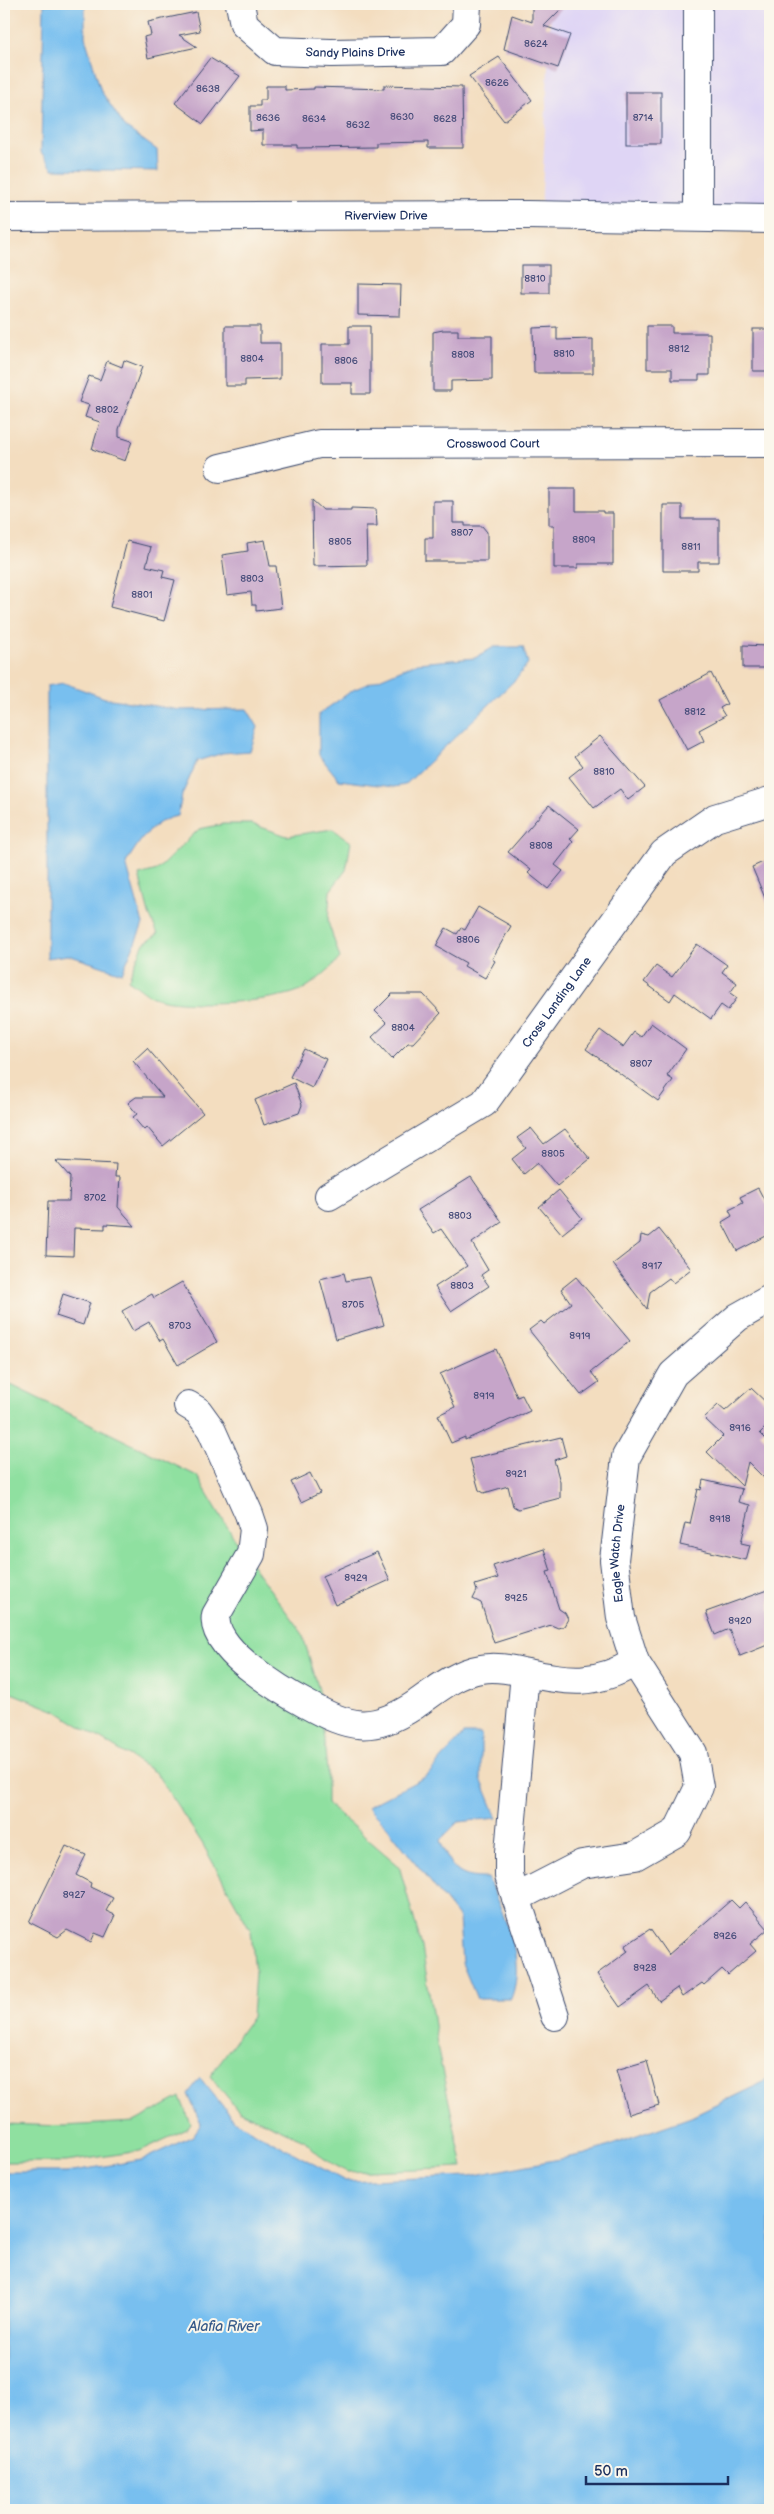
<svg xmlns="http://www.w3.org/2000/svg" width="774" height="2514" font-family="'Balsamiq Sans',sans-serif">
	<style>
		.built { fill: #dfd5f5 }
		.green { fill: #8fe0a0; stroke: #55887f }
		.water { fill: #78bfef; stroke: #4a77a6 }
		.building { fill: #c6a5c9 }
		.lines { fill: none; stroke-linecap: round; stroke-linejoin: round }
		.minor-casing { stroke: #3b496d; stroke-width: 30 }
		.minor { stroke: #fff; stroke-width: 28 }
		.labels { text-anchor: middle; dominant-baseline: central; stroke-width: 4; stroke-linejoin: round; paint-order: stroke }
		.number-label { font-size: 10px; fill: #464c79 }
		.street-label { font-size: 12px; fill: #1b2f5e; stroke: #fbf7ec }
		.water-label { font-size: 14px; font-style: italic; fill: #375a8a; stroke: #fbf7ec }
	</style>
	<rect width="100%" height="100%" fill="#fbf7ec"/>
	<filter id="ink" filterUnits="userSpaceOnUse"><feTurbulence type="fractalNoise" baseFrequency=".02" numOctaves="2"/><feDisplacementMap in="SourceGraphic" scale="10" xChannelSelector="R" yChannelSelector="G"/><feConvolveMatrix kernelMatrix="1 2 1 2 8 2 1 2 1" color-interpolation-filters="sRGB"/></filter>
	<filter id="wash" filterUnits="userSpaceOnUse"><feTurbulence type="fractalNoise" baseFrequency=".0096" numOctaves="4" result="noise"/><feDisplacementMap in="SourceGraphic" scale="20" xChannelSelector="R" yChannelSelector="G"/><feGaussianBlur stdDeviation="1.12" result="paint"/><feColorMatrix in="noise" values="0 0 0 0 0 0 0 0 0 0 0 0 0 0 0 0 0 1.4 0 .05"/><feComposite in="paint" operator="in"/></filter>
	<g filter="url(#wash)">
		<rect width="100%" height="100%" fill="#f3ddbf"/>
		<path class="built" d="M551 4H770V208L541 213Z"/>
		<g class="green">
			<path d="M224 824H252L287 836 333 829 351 842 346 870 330 891 328 922 340 958C330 969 318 980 305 988 279 1003 182 1008 153 997 145 994 136 985 128 980L144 943 158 934 149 914 139 875 157 870 199 829Z"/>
			<path d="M11 1385 197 1476 243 1553 302 1633 319 1690 327 1771V1804L399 1866 422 1947 438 2051 463 2167 347 2172 323 2158 304 2140 239 2111 210 2076 252 2017 255 1972 251 1931 202 1843 156 1773 56 1711 4 1690V1393Z"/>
			<path d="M180 2097 191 2124 187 2129 140 2151 66 2162H4V2124L64 2126 134 2122Z"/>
		</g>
		<g class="water">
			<path d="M44 4H85V37L101 91 125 127 157 150 158 171 53 169 41 152Z"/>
			<path d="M494 647H523L528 663 517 678 405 785 394 787 339 780 319 755V714L353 690 417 663 475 658Z"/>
			<path d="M64 683 105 698 180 710 247 709 258 727 250 751 223 753 197 761 182 795 178 816C152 820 139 842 126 863L143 924 122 973 68 955 47 958V686Z"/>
			<path d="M463 1734H481V1779L497 1818 458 1822 440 1840C450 1868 457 1879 488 1878 503 1917 527 1957 511 1999H477L462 1963 459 1918 388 1828 367 1807 427 1776Z"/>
			<path d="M200 2078 235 2121 345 2181 470 2176 586 2154 691 2117 770 2079V2510H4V2172H67L142 2160 193 2136 201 2124 188 2094Z"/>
		</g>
		<g id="blocks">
			<g class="building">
				<path d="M532 4H566L544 26 570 35 558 68 504 49 512 15 532 22Z"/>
				<path d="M196 12 200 31 179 35 197 47 148 58 144 37 151 35 148 22Z"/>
				<path d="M499 57 532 100 504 121 469 76Z"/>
				<path d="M210 58 240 76 203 124 175 103Z"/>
				<path d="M384 85 462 87 463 148H428V142L376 143V147L297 148V145H263V130L250 131V106H260V100H266V86H285V90L314 89V87L384 89Z"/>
				<rect x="626" y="92" width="35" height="52"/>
				<rect x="521" y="265" width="28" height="28"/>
				<path d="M358 284 401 285 400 316 358 315Z"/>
				<path d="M225 326H260V343H280V379L245 380V386H225Z"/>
				<path d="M349 326H370V394H352V383H322V344H349Z"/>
				<path d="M647 326H672V333H710V375H699V380H672V369H647Z"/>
				<path d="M557 327V340L593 339V373H534L533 328Z"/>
				<rect x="753" y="329" width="17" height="42"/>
				<path d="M443 330H458V336H492V380L451 381V391H433V332Z"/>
				<path d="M124 360 142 367 119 429V437L132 441 125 461 92 449 100 422 85 417 89 405 79 402 89 376 100 380 107 361 122 367Z"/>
				<path d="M549 489H576V511H603V513H613V564H578V568H554V525H549Z"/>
				<path d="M312 500 323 510H351V508L376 509 377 526H366L367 565 313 566Z"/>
				<path d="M433 501H453V523H465V526H482L487 532V561H425V538H433Z"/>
				<path d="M663 505H682V519H719V562H698V571H663Z"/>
				<path d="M265 540 270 566H276L281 608 256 611V605H252L251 592 227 595 222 555 248 551 247 543Z"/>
				<path d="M127 541 151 547 146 566 164 570 162 577 175 580 164 621 110 607Z"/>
				<path d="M743 645 767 646V668H743Z"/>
				<path d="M711 673 727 704 720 708 725 716 699 730 704 741 687 750 660 700Z"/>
				<path d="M600 736 645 787 628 800 620 789 594 808 569 777 583 766 575 756Z"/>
				<path d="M549 805 579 829 570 839 573 842 555 865 563 871 548 889 528 873 531 870 508 852Z"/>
				<path d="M770 859V910L752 867Z"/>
				<path d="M478 907 511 926 492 959 495 961 485 978 464 966 466 963 436 946 446 928 457 934 461 928 465 930Z"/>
				<path d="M697 944 727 965 722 972 737 983 730 993 737 998 728 1010 721 1005 711 1019 675 993 670 1001 644 982 656 966 672 977Z"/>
				<path d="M392 994H423L441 1013 413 1043H408L392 1059 372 1037 387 1023 375 1011Z"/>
				<path d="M651 1023 686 1049 667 1076 673 1080 658 1101 586 1049 600 1030 623 1047 634 1032 641 1037Z"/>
				<path d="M147 1048 203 1113 163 1146 147 1127 144 1130 133 1117 137 1114 128 1103 136 1097H163L133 1061Z"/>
				<path d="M304 1049 326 1059 312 1088 290 1077Z"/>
				<path d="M294 1083 302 1105 299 1113 264 1125 255 1100Z"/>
				<path d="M531 1128 544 1144 565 1129 590 1159 557 1186 537 1163 524 1174 512 1159 526 1148 517 1138Z"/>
				<path d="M56 1161 116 1164 115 1177H120L118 1207 135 1226 105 1224V1229L74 1228 73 1256 46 1255 48 1201H69L70 1177Z"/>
				<path d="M471 1177 502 1222 472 1243 488 1270 481 1275 489 1286 451 1311 435 1287 467 1266 441 1229 434 1233 418 1210Z"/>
				<path d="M758 1188 770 1211V1234L737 1251 722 1222 732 1216 729 1210 743 1203 740 1197Z"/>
				<path d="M559 1190 582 1218 562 1234 539 1207Z"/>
				<path d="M659 1229 691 1269 673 1283 669 1278 650 1292 647 1309 613 1264 640 1243 641 1235 649 1237Z"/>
				<path d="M344 1273 346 1281 370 1277 384 1325 336 1339 320 1279Z"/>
				<path d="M576 1277 630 1341 591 1372 599 1382 581 1395 529 1330 541 1321 544 1324 571 1303 561 1289Z"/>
				<path d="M182 1282 217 1342 178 1365 163 1339 160 1341 149 1322 133 1331 122 1311 152 1294 154 1298Z"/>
				<path d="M63 1294 90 1303 83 1325 56 1316Z"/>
				<path d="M496 1349 517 1397 522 1395 530 1411 465 1440V1437L451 1443 438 1415 455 1407 440 1374Z"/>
				<path d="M751 1388 770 1406V1423L760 1433 770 1443 769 1483 748 1462 742 1486 707 1452 723 1436 704 1418 718 1405 725 1411Z"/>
				<path d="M561 1437 566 1456 554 1460 560 1482V1498L518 1509 513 1506 508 1486 484 1493 479 1490 470 1459Z"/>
				<path d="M310 1473 320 1493 301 1502 291 1482Z"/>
				<path d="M703 1480 742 1489 738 1502 750 1505 741 1543 750 1545 746 1560 680 1545 685 1523 690 1524 698 1489 701 1490Z"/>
				<path d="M544 1549 551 1571 547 1572 559 1609 565 1613 568 1619 564 1626 558 1628 551 1625 494 1643 481 1603 473 1599 477 1591 475 1585 498 1578 493 1566Z"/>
				<path d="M377 1552 390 1580 335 1605 322 1576Z"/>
				<path d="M770 1589V1644L740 1656 729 1629 715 1635 706 1612Z"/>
				<path d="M66 1846 86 1855 76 1875 91 1883 90 1887 113 1898 106 1911 115 1915 105 1937 95 1933 91 1942 67 1930 58 1937 29 1922Z"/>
				<path d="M731 1900 739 1908 745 1902 768 1929 750 1944 756 1951 728 1975 722 1969 704 1985 702 1983 682 1997 677 1988 659 2001 649 1986 620 2007 597 1974 628 1951 625 1946 650 1929 668 1955Z"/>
				<path d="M647 2061 659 2105 629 2114 616 2070Z"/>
			</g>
		</g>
	</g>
	<g filter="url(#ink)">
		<use href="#blocks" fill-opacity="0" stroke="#3b496d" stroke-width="1"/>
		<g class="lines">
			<defs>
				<g id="minor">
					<path id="s1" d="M240 4 244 24 275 51 331 53 442 51 466 24 467 4"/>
					<path d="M698 4V217"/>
					<path id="s2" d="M4 217 528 215 770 219"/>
					<path id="s3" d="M220 468 319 444 770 443"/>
					<path id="s4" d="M329 1196 484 1103 664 853 715 818 770 801"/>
					<path d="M188 1405 198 1411 211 1429 249 1514 254 1529 251 1554 216 1615C212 1635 237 1658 252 1669 270 1683 287 1694 306 1704 350 1728 371 1734 415 1705 435 1691 456 1673 481 1669 495 1666 509 1669 522 1672 567 1681 594 1687 635 1662"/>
					<path d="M525 1673 509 1852V1876L555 2016"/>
					<path id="s5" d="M516 1898 582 1864 635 1856 677 1832 699 1787 693 1753 635 1662 621 1618 614 1560 626 1457 673 1374 738 1317 770 1299"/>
				</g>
			</defs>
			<use href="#minor" class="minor-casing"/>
			<use href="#minor" class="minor"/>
		</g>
	</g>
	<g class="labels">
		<g class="number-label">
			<text x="536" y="44">8624</text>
			<text x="497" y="83">8626</text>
			<text x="208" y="89">8638</text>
			<text x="402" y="117">8630</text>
			<text x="268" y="118">8636</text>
			<text x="643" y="118">8714</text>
			<text x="314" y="119">8634</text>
			<text x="445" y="119">8628</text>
			<text x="358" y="125">8632</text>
			<text x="535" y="279">8810</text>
			<text x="679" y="349">8812</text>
			<text x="564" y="354">8810</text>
			<text x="463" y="355">8808</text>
			<text x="252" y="359">8804</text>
			<text x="346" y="361">8806</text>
			<text x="107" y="410">8802</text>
			<text x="462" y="533">8807</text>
			<text x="584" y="540">8809</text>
			<text x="340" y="542">8805</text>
			<text x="691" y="547">8811</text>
			<text x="252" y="579">8803</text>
			<text x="142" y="595">8801</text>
			<text x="695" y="712">8812</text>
			<text x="604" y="772">8810</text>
			<text x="541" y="846">8808</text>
			<text x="468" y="940">8806</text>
			<text x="403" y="1028">8804</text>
			<text x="641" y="1064">8807</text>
			<text x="553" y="1154">8805</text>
			<text x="95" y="1198">8702</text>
			<text x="460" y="1216">8803</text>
			<text x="652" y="1266">8917</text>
			<text x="462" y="1286">8803</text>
			<text x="353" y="1305">8705</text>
			<text x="180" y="1326">8703</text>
			<text x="580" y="1336">8919</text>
			<text x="484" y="1396">8919</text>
			<text x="740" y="1428">8916</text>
			<text x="516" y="1474">8921</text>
			<text x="720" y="1519">8918</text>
			<text x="356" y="1578">8929</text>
			<text x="516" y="1598">8925</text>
			<text x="740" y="1621">8920</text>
			<text x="74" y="1895">8927</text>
			<text x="725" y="1936">8926</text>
			<text x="645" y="1968">8928</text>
		</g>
		<g class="street-label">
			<text stroke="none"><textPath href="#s1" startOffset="142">Sandy Plains Drive</textPath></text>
			<text stroke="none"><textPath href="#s2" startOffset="382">Riverview Drive</textPath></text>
			<text stroke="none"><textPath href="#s3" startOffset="276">Crosswood Court</textPath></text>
			<text stroke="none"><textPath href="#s4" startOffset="305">Cross Landing Lane</textPath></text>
			<text stroke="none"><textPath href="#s5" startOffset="480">Eagle Watch Drive</textPath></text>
		</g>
		<g class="water-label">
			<text x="224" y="2326">Alafia River</text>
		</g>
	</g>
	<rect width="774" height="2514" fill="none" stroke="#fbf7ec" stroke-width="20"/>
	<path d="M586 2476v8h142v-8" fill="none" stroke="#1b2f5e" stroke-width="2.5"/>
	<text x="594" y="2476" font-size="15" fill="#1b2f5e" stroke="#fbf7ec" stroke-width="4" paint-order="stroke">50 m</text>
</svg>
